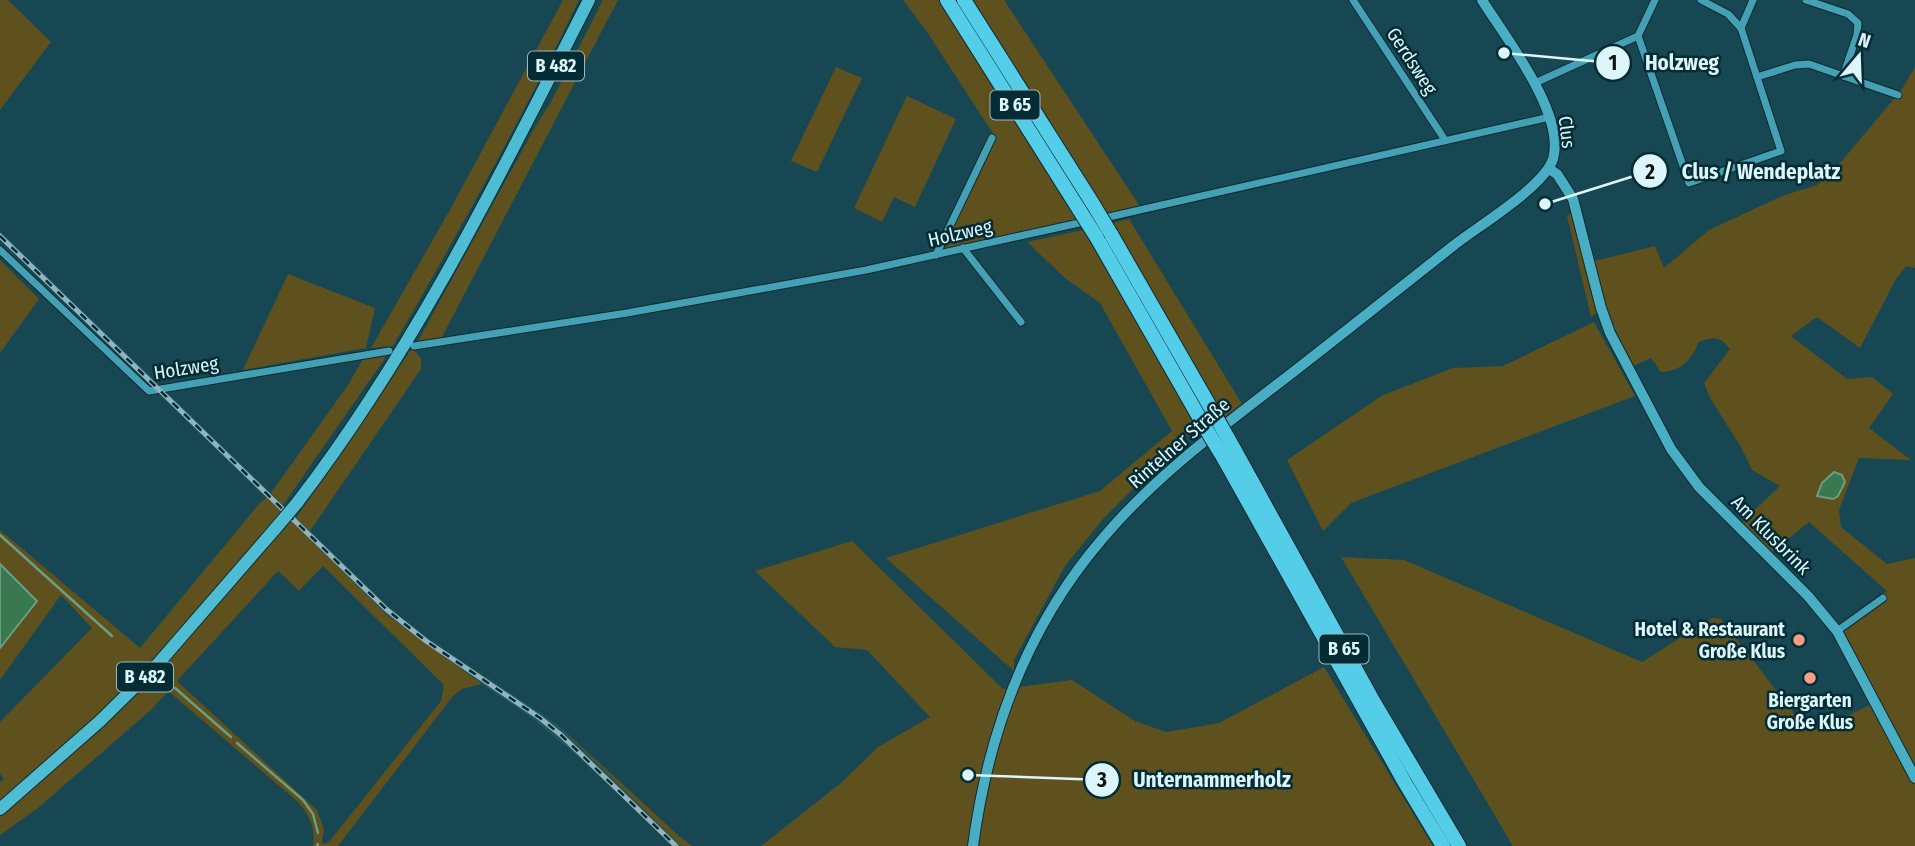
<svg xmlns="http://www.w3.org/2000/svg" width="1915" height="846" font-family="'Fira Sans Condensed',sans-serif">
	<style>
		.built { fill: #1e5661 }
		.green { fill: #5f511e; fill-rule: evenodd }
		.water { fill: #397851; stroke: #6a9e84; stroke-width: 2 }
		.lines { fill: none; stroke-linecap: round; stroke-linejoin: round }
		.stream { stroke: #6a9e84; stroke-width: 2.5 }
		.street-casing { stroke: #0e2b31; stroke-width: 9 }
		.secondary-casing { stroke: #0e2b31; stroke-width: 12 }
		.primary-casing { stroke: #0e2b31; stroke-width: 14 }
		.highway-casing { stroke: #0e2b31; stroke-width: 16 }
		.street { stroke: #44a0b4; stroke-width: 7 }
		.secondary { stroke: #49aec4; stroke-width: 10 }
		.primary { stroke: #4ebcd3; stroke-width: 12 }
		.highway { stroke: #54cee8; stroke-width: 14 }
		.rail-casing { stroke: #92b4bc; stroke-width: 5 }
		.rail { stroke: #032c34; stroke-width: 2.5; stroke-dasharray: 8; stroke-linecap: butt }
		.primary-bridge-casing { stroke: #0e2b31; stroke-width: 14; stroke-linecap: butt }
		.highway-bridge-casing { stroke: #0e2b31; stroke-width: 16; stroke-linecap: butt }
		.primary-bridge { stroke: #4ebcd3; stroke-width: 12 }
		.highway-bridge { stroke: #54cee8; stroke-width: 14 }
		.poi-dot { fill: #f49e88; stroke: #032c34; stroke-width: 2.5 }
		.labels { text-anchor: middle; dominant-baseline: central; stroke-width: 5; stroke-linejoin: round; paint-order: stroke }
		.shield { fill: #032c34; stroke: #9cb9c0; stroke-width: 2 }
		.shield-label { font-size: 18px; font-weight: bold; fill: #ddf6fc }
		.street-label { font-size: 19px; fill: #ddf6fc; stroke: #032c34 }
		.poi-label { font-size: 19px; font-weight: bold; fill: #ddf6fc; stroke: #032c34; text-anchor: end }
		.leader { fill: none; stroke: #ddf6fc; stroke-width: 2.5 }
		.callout-dot { fill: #ddf6fc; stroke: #032c34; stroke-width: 2.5 }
		.mark-label { font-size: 21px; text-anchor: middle; font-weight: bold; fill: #111 }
		.callout-label { font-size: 21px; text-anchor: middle; font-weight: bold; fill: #ddf6fc; stroke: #032c34; stroke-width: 5; stroke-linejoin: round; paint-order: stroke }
	</style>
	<rect width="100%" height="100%" fill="#164752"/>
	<path class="built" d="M0 231 395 613 438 645 557 724 681 846H674L581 759 529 716 482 684 387 615 25 264 0 239Z"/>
	<g class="green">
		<path d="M0 0H8L51 42 0 110Z"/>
		<path d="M563 0H579C522 118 459 232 393 346L371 348 451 208Z"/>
		<path d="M603 0H618L442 337 418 341 535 127 551 102Z"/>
		<path d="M903 0H1004L1143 211 1082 227 936 255 994 135 927 32Z"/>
		<path d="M836 67 862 78 817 172 791 161Z"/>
		<path d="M1915 67V268L1906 266 1896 279 1860 348 1817 317 1791 336 1847 379 1872 377 1893 394 1869 428 1911 460 1859 458 1839 510 1841 527 1887 564 1915 558V846H1513L1341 557 1404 560 1642 662 1712 618 1721 619 1807 730 1825 726 1870 705 1872 688 1837 626 1887 591 1809 522 1771 553 1740 524 1780 486 1752 470 1741 447 1710 398 1704 383 1730 349C1720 336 1714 336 1699 342 1691 360 1682 371 1661 372L1651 358 1634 366 1601 309 1591 317 1567 216 1577 211 1591 262 1655 246 1664 268 1709 230 1782 196 1817 185 1841 162 1902 89ZM1842 478 1833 499 1818 496Z"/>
		<path d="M907 96 956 119 915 207 894 197 882 222 854 208Z"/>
		<path d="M1129 219 1242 404 1224 417 1112 223Z"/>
		<path d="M1083 230 1198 427 1180 442 1103 519 1065 566 1014 660V671L886 558 1100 491 1172 431 1100 303 1065 278 1027 242Z"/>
		<path d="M0 260 39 299 0 353Z"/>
		<path d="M288 274 375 308 366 348 243 370Z"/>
		<path d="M1594 322 1635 396 1351 503 1323 531 1287 460 1383 395 1453 368 1503 366Z"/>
		<path d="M412 348 421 358V369L310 531 296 518Z"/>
		<path d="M388 354 283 505 271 493 348 385 364 357Z"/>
		<path d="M267 497 387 615 482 684 462 689 453 696 338 846H313C316 828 309 815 298 802L168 691 152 709 38 808 0 835V782L4 779 0 774V722L92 628 61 595 0 680V648L37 601 0 564V530L140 648 259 504ZM323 566 444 685 441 701 329 842 324 844 322 841 324 829 317 810 177 681 278 571 299 591Z"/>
		<path d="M852 541 1003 689 1072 680 1135 721 1166 732 1219 723 1324 667 1433 846H761L841 783 878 747 930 717 867 650 835 647 755 571Z"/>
		<path d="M557 724 679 836 692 846H681Z"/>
	</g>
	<g class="water">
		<path d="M1834 472 1842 475 1845 482 1838 496 1833 499 1817 496 1822 483Z"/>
		<path d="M0 564 37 601 0 648Z"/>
	</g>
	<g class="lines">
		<g class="stream">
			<path d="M0 535 112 636"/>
			<path d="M175 688 231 737"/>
			<path d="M237 743 303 800 313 814 318 833"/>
			<path d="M317 846 318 844"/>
		</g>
		<defs>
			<g id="street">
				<path d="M1353 0 1445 140"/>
				<path d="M1806 0 1848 14 1858 23 1857 35 1843 76"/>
				<path d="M1741 28 1753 0"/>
				<path d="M1638 36 1689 183 1781 151 1741 28 1728 14 1701 0"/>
				<path d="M1757 77 1795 65 1809 64 1898 95"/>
				<path d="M1535 83 1638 36 1655 0"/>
				<path d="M1100 219 1550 117"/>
				<path d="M963 248 1021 322"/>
				<path d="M0 250 149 391 389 351"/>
				<path d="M936 255 992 138"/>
				<path d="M414 346 627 313 866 270 1088 221"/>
				<path d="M1837 631 1883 598"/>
			</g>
			<g id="secondary">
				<path d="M1549 169 1557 174 1573 199 1601 308 1610 333 1671 449 1699 487 1808 596 1837 631 1915 778"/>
				<path d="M973 846C988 733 1028 625 1103 538 1157 474 1226 424 1292 373 1346 331 1400 288 1453 246 1478 226 1544 187 1553 159 1566 114 1505 37 1482 0"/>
			</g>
			<g id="primary">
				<path d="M297 503C416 348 501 173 589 0"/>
				<path d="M0 809 100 721 156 666 275 529"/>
			</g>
			<g id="highway">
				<path d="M947 0 1080 211"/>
				<path d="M964 0 1093 204"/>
				<path d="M1111 234 1216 417"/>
				<path d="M1097 238 1203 424"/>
				<path d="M1234 449 1372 699 1459 846"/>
				<path d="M1223 457 1405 783 1443 846"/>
			</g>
		</defs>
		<use href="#street" class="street-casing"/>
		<use href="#secondary" class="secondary-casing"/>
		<use href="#primary" class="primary-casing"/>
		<use href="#highway" class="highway-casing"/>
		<use href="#street" class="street"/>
		<use href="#secondary" class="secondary"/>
		<use href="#primary" class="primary"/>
		<use href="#highway" class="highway"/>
		<defs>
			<path id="rail" d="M0 236 386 609 426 641 540 718 561 735 676 846"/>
		</defs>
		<use href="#rail" class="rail-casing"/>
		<use href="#rail" class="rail"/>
		<defs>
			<path id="primary-bridge" d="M275 529 297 503"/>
			<g id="highway-bridge">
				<path d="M1093 204 1111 234"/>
				<path d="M1080 211 1097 238"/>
				<path d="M1216 417 1234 449"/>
				<path d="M1203 424 1223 457"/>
			</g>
		</defs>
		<use href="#primary-bridge" class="primary-bridge-casing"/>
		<use href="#highway-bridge" class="highway-bridge-casing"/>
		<use href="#primary-bridge" class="primary-bridge"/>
		<use href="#highway-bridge" class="highway-bridge"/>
	</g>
	<g class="poi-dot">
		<circle cx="1799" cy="640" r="7"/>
		<circle cx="1810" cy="678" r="7"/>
	</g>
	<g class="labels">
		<g class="shield">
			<rect x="528" y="51.5" width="56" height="29" rx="5"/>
			<rect x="990.5" y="90.5" width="49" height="29" rx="5"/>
			<rect x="1319.5" y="634.5" width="49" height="29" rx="5"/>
			<rect x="117" y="662.5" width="56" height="29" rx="5"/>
		</g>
		<g class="shield-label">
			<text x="556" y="66">B 482</text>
			<text x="1015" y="105">B 65</text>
			<text x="1344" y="649">B 65</text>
			<text x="145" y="677">B 482</text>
		</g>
		<g class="street-label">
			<text transform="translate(1412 61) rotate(57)">Gerdsweg</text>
			<text transform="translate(1567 132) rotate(83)">Clus</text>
			<text transform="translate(960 233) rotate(-13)">Holzweg</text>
			<text transform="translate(186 368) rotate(-9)">Holzweg</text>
			<text transform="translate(1179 443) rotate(-41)">Rintelner Straße</text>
			<text transform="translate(1771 535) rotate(45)">Am Klusbrink</text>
		</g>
		<g class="poi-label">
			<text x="1785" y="629">Hotel &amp; Restaurant<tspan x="1785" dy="22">Große Klus</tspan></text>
			<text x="1810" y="700" text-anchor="middle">Biergarten<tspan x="1810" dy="22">Große Klus</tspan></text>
		</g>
	</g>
	<path class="leader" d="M1504 53L1613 63M1545 204L1650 171M968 775L1102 780"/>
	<g class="callout-dot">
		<circle cx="1504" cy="53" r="7"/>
		<circle cx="1545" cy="204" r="7"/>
		<circle cx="968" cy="775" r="7"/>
		<circle cx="1613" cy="63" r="18"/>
		<circle cx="1650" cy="171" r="18"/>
		<circle cx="1102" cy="780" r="18"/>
	</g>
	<g class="mark-label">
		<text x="1613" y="70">1</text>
		<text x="1650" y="179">2</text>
		<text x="1102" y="787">3</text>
	</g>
	<g class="callout-label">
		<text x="1682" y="70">Holzweg</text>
		<text x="1761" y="179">Clus / Wendeplatz</text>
		<text x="1212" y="787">Unternammerholz</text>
	</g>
	<g transform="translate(1859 56) rotate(19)" stroke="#032c34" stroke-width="5" paint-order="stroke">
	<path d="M0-5L12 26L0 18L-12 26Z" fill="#ddf6fc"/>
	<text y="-10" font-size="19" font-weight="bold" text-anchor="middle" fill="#ddf6fc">N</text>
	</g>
</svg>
